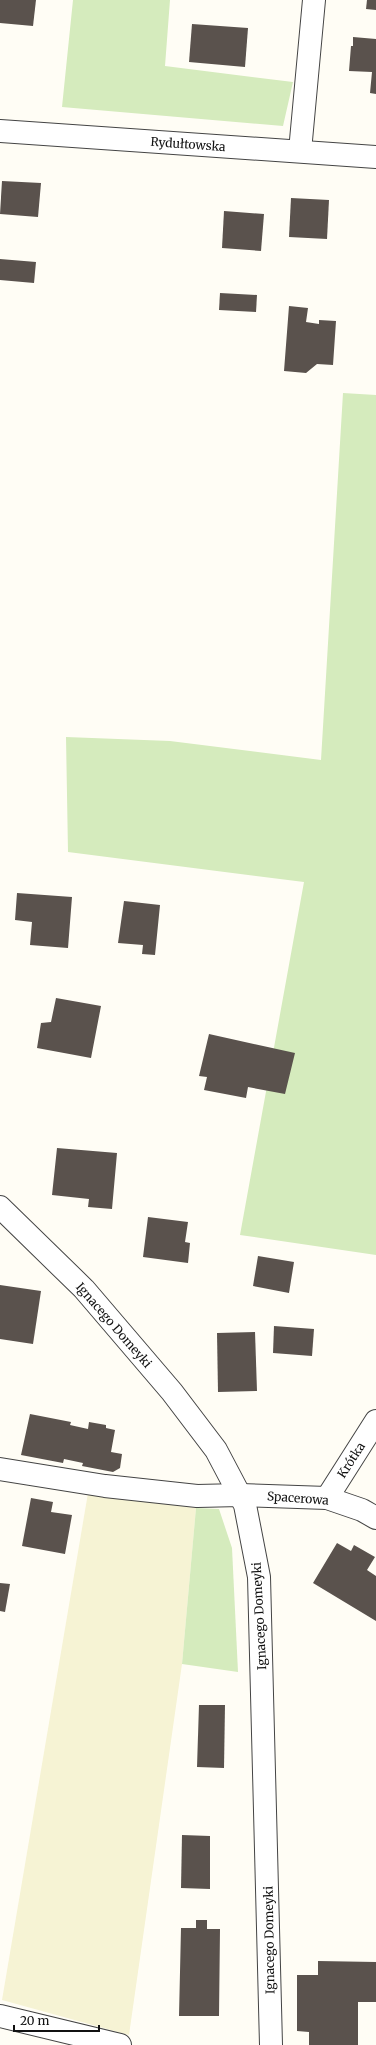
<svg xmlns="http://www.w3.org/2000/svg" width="376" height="2045" font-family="Merriweather,serif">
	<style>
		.farmland { fill: #f6f3d4 }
		.green { fill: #d5ebbd }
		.building { fill: #5a524d }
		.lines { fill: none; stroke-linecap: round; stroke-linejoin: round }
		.minor-casing { stroke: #444; stroke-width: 24 }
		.minor { stroke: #fff; stroke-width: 22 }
		.labels { text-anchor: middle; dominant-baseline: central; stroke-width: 4; stroke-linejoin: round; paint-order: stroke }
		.street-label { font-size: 12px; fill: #111; stroke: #fff }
	</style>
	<rect width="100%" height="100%" fill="#fffdf5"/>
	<path class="farmland" d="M88 1493 196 1508 182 1664 129 2035 2 2000Z"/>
	<g class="green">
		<path d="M73 0H170L165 66 293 82 283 126 62 107Z"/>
		<path d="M343 393 376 395V1255L240 1235 304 882 68 852 66 737 170 741 321 760Z"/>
		<path d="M196 1508 219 1509 232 1548 238 1672 182 1664Z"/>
	</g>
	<g class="building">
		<path d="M0 0H36L33 26 0 23Z"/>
		<path d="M367 0H376V10L366 9Z"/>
		<path d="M192 24 248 28 245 67 189 62Z"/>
		<path d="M353 37 376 39V94L370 93 372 72 349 71 351 46H353Z"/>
		<path d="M2 181 41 183 38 217 0 214Z"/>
		<path d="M291 198 329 200 327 239 289 237Z"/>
		<path d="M224 211 264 214 261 251 222 248Z"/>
		<path d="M0 259 36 262 34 283 0 280Z"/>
		<path d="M220 293 257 295 256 312 219 310Z"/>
		<path d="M289 306 308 308 306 322 319 324V320L336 321 333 365 317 364 306 373 284 371Z"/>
		<path d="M17 893 72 897 68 948 30 945 32 922 15 920Z"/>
		<path d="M124 901 160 905 155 955 142 954 143 945 118 943Z"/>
		<path d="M56 998 101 1006 91 1058 37 1048 41 1023 51 1022Z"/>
		<path d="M209 1034 295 1053 285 1094 248 1087 246 1098 204 1090 207 1077 199 1076Z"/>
		<path d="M57 1148 117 1153 112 1209 88 1207 89 1199 52 1195Z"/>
		<path d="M148 1217 188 1222 185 1242 190 1243 188 1263 143 1257Z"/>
		<path d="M258 1256 294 1262 289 1293 253 1286Z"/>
		<path d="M0 1285 41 1291 33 1344 0 1339Z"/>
		<path d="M274 1326 314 1329 312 1356 273 1353Z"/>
		<path d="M255 1332 257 1391 218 1392 217 1333Z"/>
		<path d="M30 1414 71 1422 70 1425 88 1429 89 1422 106 1425V1428L115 1430 111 1452 122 1454 120 1468 113 1472 82 1466 83 1463 64 1459 63 1463 21 1455Z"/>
		<path d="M31 1498 53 1502 51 1512 72 1515 65 1554 22 1546Z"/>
		<path d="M337 1543 351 1551 354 1545 375 1557 367 1570 376 1576V1621L313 1583Z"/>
		<path d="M0 1583 10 1584 5 1612 0 1611Z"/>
		<path d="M199 1705H225L224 1768 197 1767Z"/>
		<path d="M182 1835 210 1836V1889L181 1888Z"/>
		<path d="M196 1920H207V1929H220L219 2016H179L181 1928H196Z"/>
		<path d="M318 1961 376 1962V2002H358V2045H309V2032L297 2031V1975H318Z"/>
	</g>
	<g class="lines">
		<defs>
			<g id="minor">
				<path d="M0 131 376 157"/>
				<path d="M300 151 314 0"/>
				<path d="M0 1207 84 1289 172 1392 216 1450 245 1505 259 1577 271 2045"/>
				<path d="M0 1469 105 1486 197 1496 240 1495 327 1498 362 1510 376 1518"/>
				<path d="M327 1498 376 1421"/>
				<path d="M0 2016 120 2045"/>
			</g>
		</defs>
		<use href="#minor" class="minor-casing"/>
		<use href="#minor" class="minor"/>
	</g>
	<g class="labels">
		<g class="street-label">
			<text transform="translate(188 144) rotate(4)">Rydułtowska</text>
			<text transform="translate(114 1325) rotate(49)">Ignacego Domeyki</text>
			<text transform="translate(351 1460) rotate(-57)">Krótka</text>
			<text transform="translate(298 1498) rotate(4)">Spacerowa</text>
			<text transform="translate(259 1616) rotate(-93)">Ignacego Domeyki</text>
			<text transform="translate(269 1940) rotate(-91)">Ignacego Domeyki</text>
		</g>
	</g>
	<path d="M14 2025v6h85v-6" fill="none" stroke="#111111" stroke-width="2"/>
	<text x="20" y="2025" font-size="12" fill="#111111" stroke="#ffffff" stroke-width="3" paint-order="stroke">20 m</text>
</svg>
